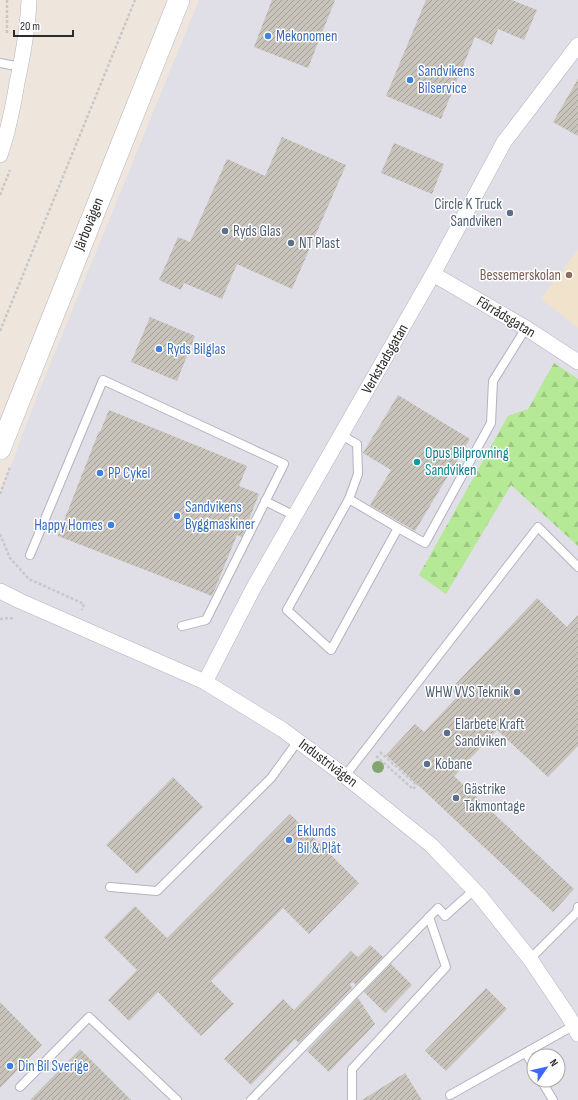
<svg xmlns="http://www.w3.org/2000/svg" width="578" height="1100" font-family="'Sofia Sans Condensed',sans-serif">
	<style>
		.industrial { fill: #e0dee6; fill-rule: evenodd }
		.education { fill: #f1e3cb }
		.forest { fill: url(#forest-firs) }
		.building { fill: url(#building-hatch) }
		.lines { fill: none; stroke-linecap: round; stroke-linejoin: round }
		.service-casing { stroke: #b1b4c0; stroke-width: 10 }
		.minor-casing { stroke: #b1b4c0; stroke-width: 16 }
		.secondary-casing { stroke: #b1b4c0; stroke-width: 22 }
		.path { stroke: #c8c8c8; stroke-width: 2.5; stroke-dasharray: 3 2; stroke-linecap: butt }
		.service { stroke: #fff; stroke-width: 8 }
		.minor { stroke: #fff; stroke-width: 15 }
		.secondary { stroke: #fff; stroke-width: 21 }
		.tree { fill: #83a56e }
		.shop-dot { fill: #3f7fe0; stroke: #fff; stroke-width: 1.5 }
		.service-dot { fill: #5c6f8a; stroke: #fff; stroke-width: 1.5 }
		.education-dot { fill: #8d6e63; stroke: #fff; stroke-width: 1.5 }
		.culture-dot { fill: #0f9aa8; stroke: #fff; stroke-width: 1.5 }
		.labels { text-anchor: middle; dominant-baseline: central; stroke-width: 3; stroke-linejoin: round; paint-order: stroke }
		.shop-label { font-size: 15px; fill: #366cbe; stroke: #fff; text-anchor: start }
		.service-label { font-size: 15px; fill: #4e5e75; stroke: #fff; text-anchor: start }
		.street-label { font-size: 15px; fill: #2c2c2c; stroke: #fff }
		.education-label { font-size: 15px; fill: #785e54; stroke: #fff; text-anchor: end }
		.culture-label { font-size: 15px; fill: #0d838f; stroke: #fff; text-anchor: start }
	</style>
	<defs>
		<pattern id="forest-firs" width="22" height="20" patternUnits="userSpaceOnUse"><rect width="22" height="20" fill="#b5e995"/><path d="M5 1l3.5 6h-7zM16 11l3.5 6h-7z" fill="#9cc881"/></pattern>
		<pattern id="building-hatch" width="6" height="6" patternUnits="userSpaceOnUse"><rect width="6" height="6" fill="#c9c4bb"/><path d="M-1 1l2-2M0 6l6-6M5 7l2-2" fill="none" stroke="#a39f98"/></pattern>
	</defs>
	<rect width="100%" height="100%" fill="#eee6dd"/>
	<path class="industrial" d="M199 0H578V1100H0V494L40 389ZM534 1056H558V1080H534Z"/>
	<path class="education" d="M578 250V328L541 299Z"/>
	<path class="forest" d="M554 363 578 379V546L511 485 446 594 419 575 508 416 528 409Z"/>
	<g class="building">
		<path d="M272 0H335L308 68 254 47Z"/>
		<path d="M426 0H512L537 10 524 40 498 29 492 45 475 37 441 119 386 96Z"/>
		<path d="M578 79V136L553 122Z"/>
		<path d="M282 137 346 165 292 289 237 264 222 299 184 283 181 290 159 280 178 237 190 242 227 159 265 176Z"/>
		<path d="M394 143 444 164 432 194 381 173Z"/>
		<path d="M150 317 195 336 177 381 131 362Z"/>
		<path d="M398 395 470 439 415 531 370 505 391 470 363 453Z"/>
		<path d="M109 410 247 466 239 486 259 494 242 537 237 535 212 596 58 536 99 431 100 432Z"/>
		<path d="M537 598 567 627 578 615V746L548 777 497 730 454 776 574 889 553 912 386 755 415 724 424 732 458 696 451 689Z"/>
		<path d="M173 777 203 807 137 874 106 845Z"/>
		<path d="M290 814 359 883 309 934 283 908 211 981 234 1004 201 1036 158 992 129 1021 108 1000 137 970 104 937 135 906 167 938Z"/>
		<path d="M370 945 383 957 356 985 353 982 350 984 352 988 299 1043 295 1039 251 1085 224 1059 283 999 294 1010 351 951 358 957Z"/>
		<path d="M391 964 412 985 385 1013 364 992Z"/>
		<path d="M486 988 507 1009 446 1071 425 1051Z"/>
		<path d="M358 998 375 1024 329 1072 307 1051Z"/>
		<path d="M0 1002 42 1045 0 1088Z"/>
		<path d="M80 1049 131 1100H30Z"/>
		<path d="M405 1073 422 1100H362Z"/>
	</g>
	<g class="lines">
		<defs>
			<g id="service">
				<path d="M0 63 21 67"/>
				<path d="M341 435 357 444 358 474 349 499 287 610 331 650 398 528 425 543 491 423 493 381 526 328"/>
				<path d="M349 499 398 528"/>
				<path d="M265 501 295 516"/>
				<path d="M30 555 103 380 284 464 206 620 182 626"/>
				<path d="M345 776 538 527 578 567"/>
				<path d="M110 887 157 891 271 778 298 741"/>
				<path d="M530 959 577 912 578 907"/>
				<path d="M526 1053 534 1067"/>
				<path d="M541 1080 553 1100"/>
				<path d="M20 1087 89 1017 177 1100"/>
				<path d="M450 1095 573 1026"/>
				<path d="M251 1100 438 908 445 916 474 890"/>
				<path d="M352 1100V1069L446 967 429 917"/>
			</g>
			<g id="minor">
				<path d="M0 155C8 132 13 107 17 83 23 55 28 28 29 0"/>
				<path d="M433 274 526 328 578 362"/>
				<path d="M0 591 20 601 205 682 283 730 345 776 431 845 479 895 530 959 569 1017 578 1034"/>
				<path d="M205 682 254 587 433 274 504 142 578 45"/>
			</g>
			<path id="secondary" d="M0 449 179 0"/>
		</defs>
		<use href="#service" class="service-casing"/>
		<use href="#minor" class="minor-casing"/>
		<use href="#secondary" class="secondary-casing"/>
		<g class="path">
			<path d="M7 33V0"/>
			<path d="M0 195 10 170"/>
			<path d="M0 331 135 0"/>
			<path d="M0 494 10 467"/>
			<path d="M0 534 10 558 29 579 84 604 82 610"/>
			<path d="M0 619 10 618 15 619"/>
			<path d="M380 752 417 785"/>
			<path d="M376 756 413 789 418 784"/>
		</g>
		<use href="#service" class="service"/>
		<use href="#minor" class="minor"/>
		<use href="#secondary" class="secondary"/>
	</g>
	<circle class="tree" cx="378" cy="767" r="6"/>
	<g class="shop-dot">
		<circle cx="268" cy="36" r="4"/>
		<circle cx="410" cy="80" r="4"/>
		<circle cx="159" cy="349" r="4"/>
		<circle cx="100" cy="473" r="4"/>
		<circle cx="177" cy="516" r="4"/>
		<circle cx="111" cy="525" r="4"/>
		<circle cx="289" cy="840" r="4"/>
		<circle cx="10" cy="1066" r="4"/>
	</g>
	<g class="service-dot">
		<circle cx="510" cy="213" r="4"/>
		<circle cx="225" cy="231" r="4"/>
		<circle cx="291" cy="243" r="4"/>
		<circle cx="517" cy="692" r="4"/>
		<circle cx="447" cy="733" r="4"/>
		<circle cx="427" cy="764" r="4"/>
		<circle cx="456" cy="798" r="4"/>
	</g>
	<circle class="education-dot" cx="569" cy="275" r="4"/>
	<circle class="culture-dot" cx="417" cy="462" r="4"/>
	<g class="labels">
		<g class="shop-label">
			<text x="276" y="36">Mekonomen</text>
			<text x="418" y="71">Sandvikens<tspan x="418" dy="17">Bilservice</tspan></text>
			<text x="167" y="349">Ryds Bilglas</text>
			<text x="108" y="473">PP Cykel</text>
			<text x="185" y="507">Sandvikens<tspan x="185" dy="17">Byggmaskiner</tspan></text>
			<text x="103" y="525" text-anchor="end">Happy Homes</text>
			<text x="297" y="831">Eklunds<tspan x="297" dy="17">Bil &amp; Plåt</tspan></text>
			<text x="18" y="1066">Din Bil Sverige</text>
		</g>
		<g class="service-label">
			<text x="502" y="204" text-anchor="end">Circle K Truck<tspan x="502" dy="17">Sandviken</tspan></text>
			<text x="233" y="231">Ryds Glas</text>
			<text x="299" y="243">NT Plast</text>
			<text x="509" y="692" text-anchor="end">WHW VVS Teknik</text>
			<text x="455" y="724">Elarbete Kraft<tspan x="455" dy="17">Sandviken</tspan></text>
			<text x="435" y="764">Kobane</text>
			<text x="464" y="789">Gästrike<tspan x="464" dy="17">Takmontage</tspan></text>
		</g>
		<g class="street-label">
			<text transform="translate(89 224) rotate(-68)">Järbovägen</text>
			<text transform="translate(506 317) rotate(31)">Förrådsgatan</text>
			<text transform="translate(385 359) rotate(-60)">Verkstadsgatan</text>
			<text transform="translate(328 763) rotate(37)">Industrivägen</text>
		</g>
		<g class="education-label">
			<text x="561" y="275">Bessemerskolan</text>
		</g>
		<g class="culture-label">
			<text x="425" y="453">Opus Bilprovning<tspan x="425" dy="17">Sandviken</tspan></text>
		</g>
	</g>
	<g transform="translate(546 1068) rotate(56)"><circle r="19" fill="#ffffff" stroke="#ababab"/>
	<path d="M0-3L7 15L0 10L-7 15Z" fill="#3967ff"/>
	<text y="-6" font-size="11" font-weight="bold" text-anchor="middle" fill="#2c2c2c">N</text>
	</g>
	<path d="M14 30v6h59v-6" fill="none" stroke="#2c2c2c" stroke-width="2"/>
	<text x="20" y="30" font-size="12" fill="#2c2c2c" stroke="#ffffff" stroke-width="3" paint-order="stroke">20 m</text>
</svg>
